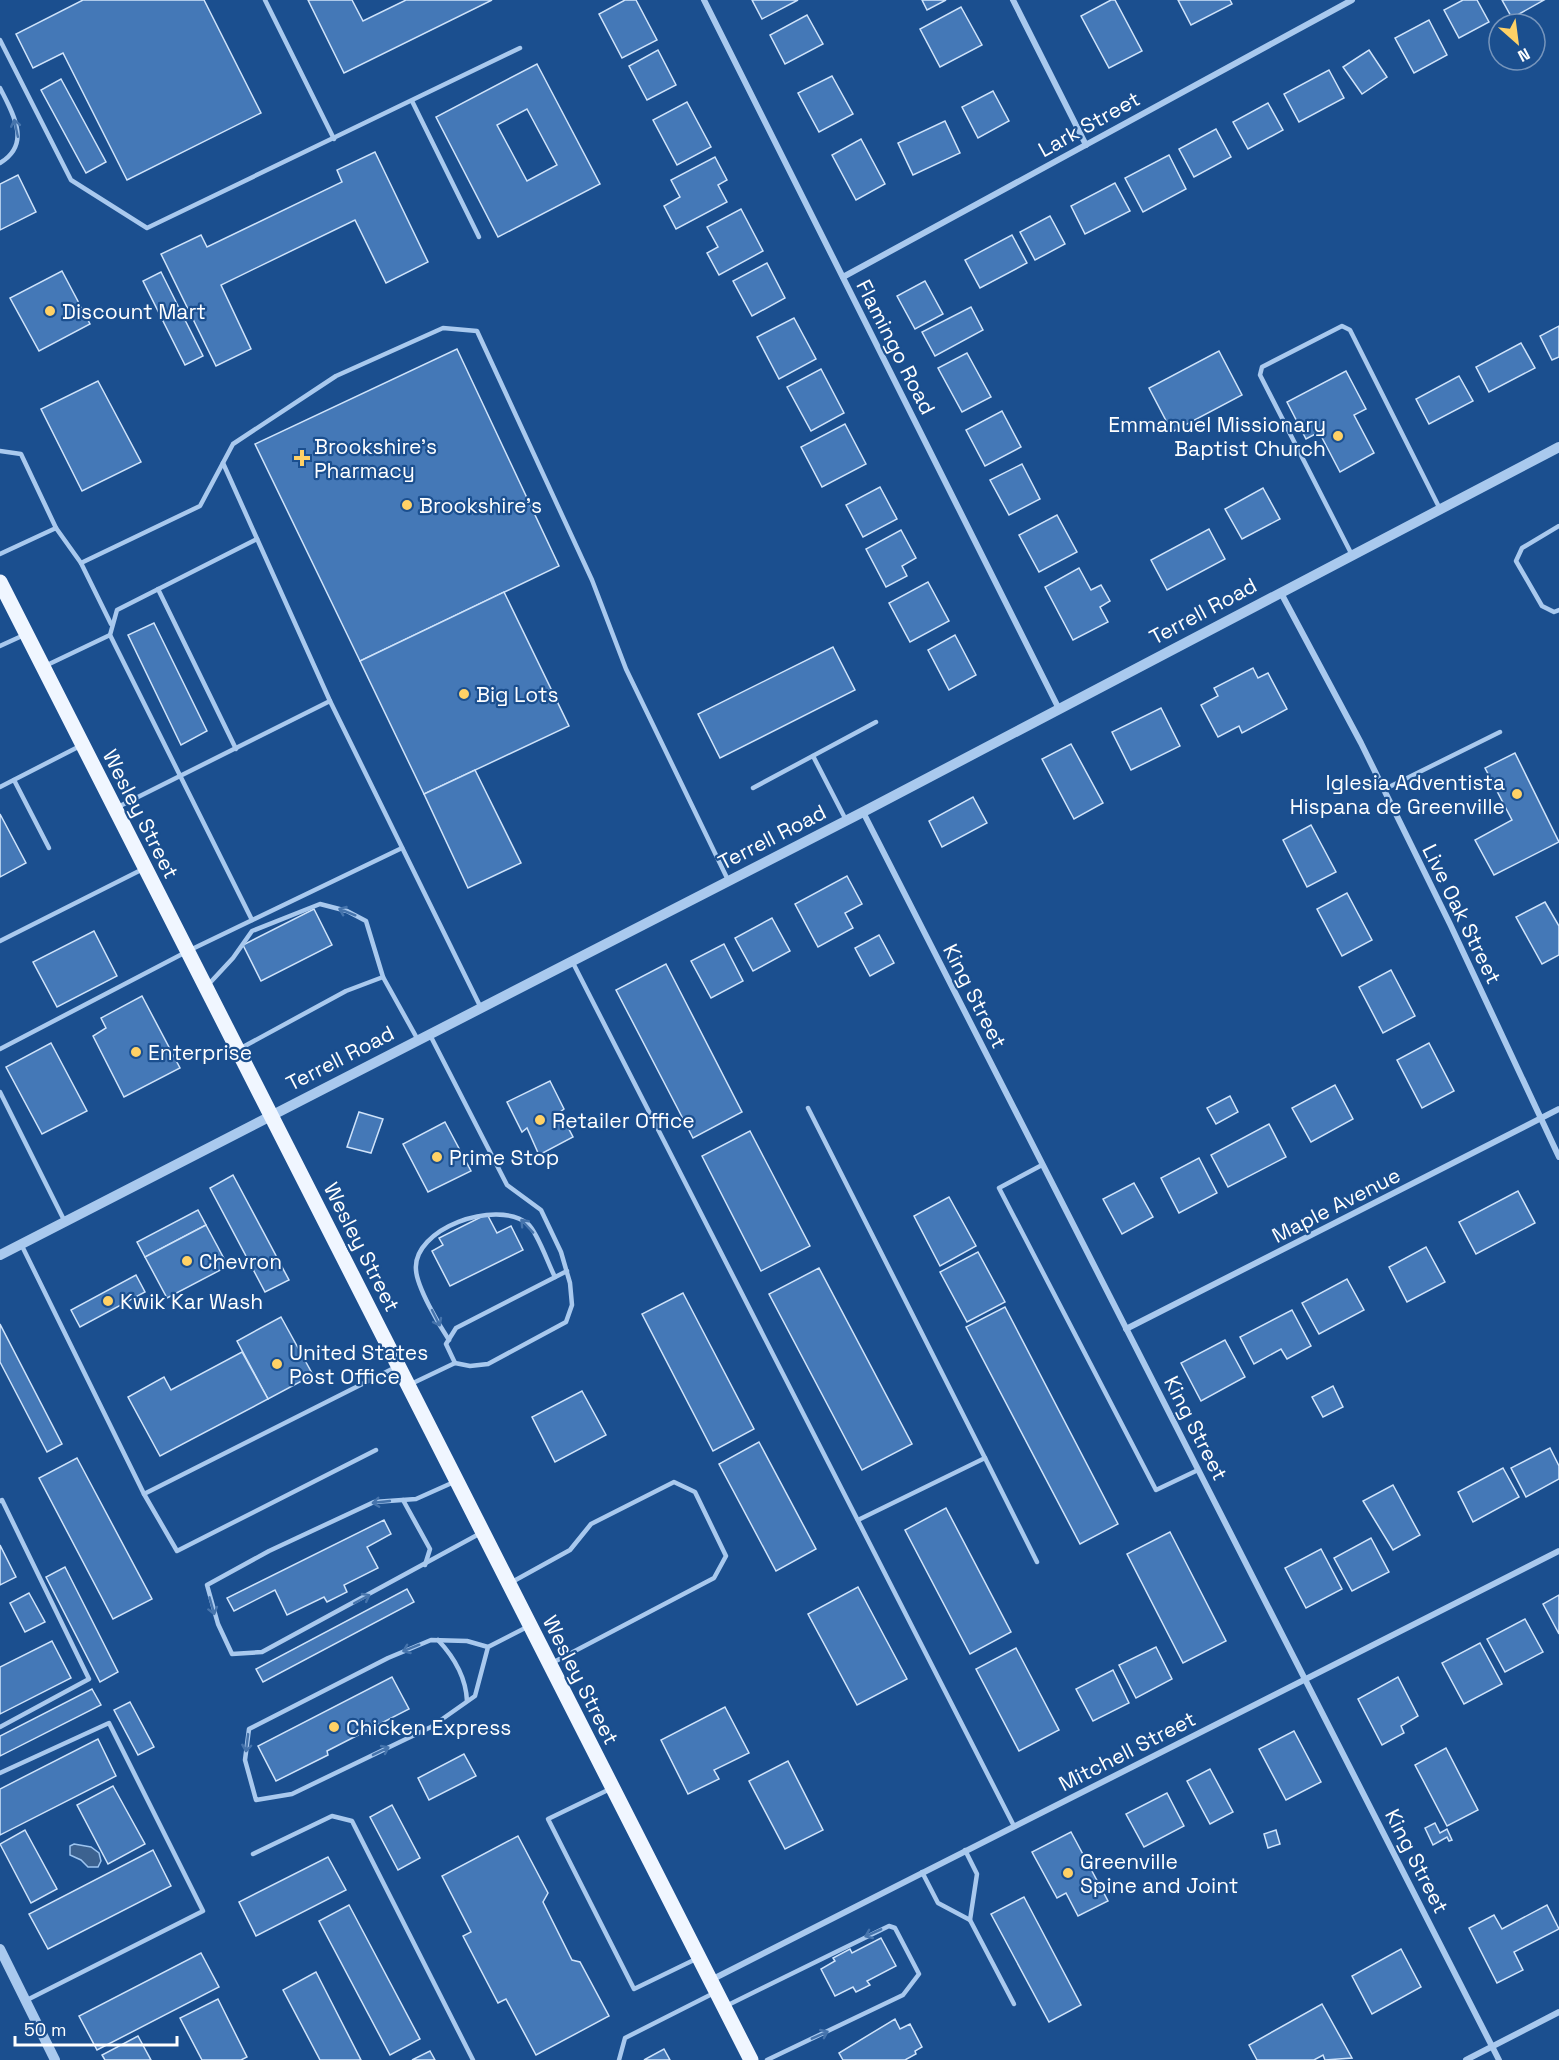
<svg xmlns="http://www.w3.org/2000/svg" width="1559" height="2060" font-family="'Space Grotesk',sans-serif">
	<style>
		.water { fill: #3c6290; stroke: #9cc4f0; stroke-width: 1.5 }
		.building { fill: #4478b7; stroke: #cfe3fa; stroke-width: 1.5; fill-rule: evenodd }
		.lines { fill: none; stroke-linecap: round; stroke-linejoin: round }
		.service { stroke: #a9c9ee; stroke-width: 4.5 }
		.minor { stroke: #a9c9ee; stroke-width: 6 }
		.tertiary { stroke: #a9c9ee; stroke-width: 10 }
		.primary { stroke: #f0f6ff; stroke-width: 15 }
		.oneway { stroke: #4674ac }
		.poi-dot { fill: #ffd166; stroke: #1b4f8f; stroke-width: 2 }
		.labels { text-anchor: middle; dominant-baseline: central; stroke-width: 4.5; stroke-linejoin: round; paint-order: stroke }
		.street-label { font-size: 21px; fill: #fff; stroke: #1b4f8f }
		.poi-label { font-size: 21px; fill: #fff; stroke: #1b4f8f; text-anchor: start }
	</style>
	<rect width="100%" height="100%" fill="#1b4f8f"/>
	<path class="water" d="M74 1844 91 1847 99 1853 101 1861 98 1867H88L81 1860 70 1855V1846Z"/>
	<g class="building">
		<path d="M83 0H204L261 113 127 180 63 53 33 68 16 34Z"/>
		<path d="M308 0H352L363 21 406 0H492L344 73Z"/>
		<path d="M625 0H636L657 40 622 58 599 14Z"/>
		<path d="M752 0H798L762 19Z"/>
		<path d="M922 0H946L927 10Z"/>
		<path d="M1111 0H1115L1142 51 1109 68 1081 16Z"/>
		<path d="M1178 0H1230L1232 4 1191 25Z"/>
		<path d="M1463 0H1477L1489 22 1459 38 1444 10Z"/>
		<path d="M1502 0H1544L1512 18Z"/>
		<path d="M961 7 982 45 940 67 920 29Z"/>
		<path d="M807 15 823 44 785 64 770 35Z"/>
		<path d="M1429 20 1447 55 1414 73 1395 38Z"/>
		<path d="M658 50 676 85 647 100 629 66Z"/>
		<path d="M1369 50 1387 77 1362 94 1343 67Z"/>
		<path d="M537 64 600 184 498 237 436 117ZM527 109 557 165 527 181 497 125Z"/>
		<path d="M1329 70 1344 98 1299 122 1284 94Z"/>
		<path d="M832 76 853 114 819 132 798 93Z"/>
		<path d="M61 79 106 162 86 173 41 90Z"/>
		<path d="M993 91 1009 121 978 138 962 107Z"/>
		<path d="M687 102 711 147 677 165 653 120Z"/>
		<path d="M1268 103 1283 130 1248 149 1233 122Z"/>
		<path d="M945 121 960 153 913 175 898 143Z"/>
		<path d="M1216 129 1231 157 1194 177 1179 149Z"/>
		<path d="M861 139 885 184 856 200 832 155Z"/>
		<path d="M375 152 428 262 386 283 355 220 221 285 251 349 216 366 161 254 201 235 207 247 342 182 337 170Z"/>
		<path d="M1169 155 1186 189 1143 212 1125 178Z"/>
		<path d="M715 157 727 180 718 185 727 202 676 229 664 206 680 197 671 180Z"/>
		<path d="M18 175 36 212 0 230V184Z"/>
		<path d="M1115 183 1130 211 1085 234 1071 206Z"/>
		<path d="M741 209 763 251 719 275 707 253 718 247 707 227Z"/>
		<path d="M1050 216 1065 244 1035 260 1020 232Z"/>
		<path d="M1012 235 1027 263 980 288 965 260Z"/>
		<path d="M767 263 785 298 752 316 733 281Z"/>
		<path d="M62 271 90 324 39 351 10 298Z"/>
		<path d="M161 272 203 356 185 365 143 281Z"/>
		<path d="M925 281 943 314 915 329 897 296Z"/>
		<path d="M971 307 983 330 935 356 922 332Z"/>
		<path d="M794 318 816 359 779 379 757 337Z"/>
		<path d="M1559 326V357L1552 360 1540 336Z"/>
		<path d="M1521 343 1535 368 1489 392 1476 367Z"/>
		<path d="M457 349 559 566 360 661 255 444Z"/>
		<path d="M1219 351 1242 395 1172 432 1149 388Z"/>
		<path d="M967 353 991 397 962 412 938 368Z"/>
		<path d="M821 369 844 413 811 431 787 387Z"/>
		<path d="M1346 371 1366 409 1354 415 1374 453 1340 472 1319 432 1306 439 1287 402Z"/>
		<path d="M1459 376 1473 401 1429 424 1416 399Z"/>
		<path d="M98 381 141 462 82 491 41 409Z"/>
		<path d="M1002 411 1021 447 985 466 966 430Z"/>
		<path d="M845 424 866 464 822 487 801 447Z"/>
		<path d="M1022 464 1040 499 1009 515 990 480Z"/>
		<path d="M880 487 897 519 863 537 846 505Z"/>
		<path d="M1263 488 1280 519 1242 539 1225 509Z"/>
		<path d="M1057 515 1077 552 1039 572 1019 535Z"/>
		<path d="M1209 529 1225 559 1167 590 1151 560Z"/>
		<path d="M901 530 916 558 902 566 907 576 886 587 866 549Z"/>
		<path d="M1079 568 1091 590 1101 585 1110 601 1100 607 1108 622 1073 640 1045 587Z"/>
		<path d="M928 582 949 621 910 642 889 603Z"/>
		<path d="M504 592 569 726 424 794 360 661Z"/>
		<path d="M154 623 207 731 181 745 128 635Z"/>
		<path d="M955 635 976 675 949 690 928 650Z"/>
		<path d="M833 647 855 690 720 758 698 714Z"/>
		<path d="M1253 668 1258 678 1268 673 1287 709 1242 733 1239 726 1218 737 1201 705 1218 696 1214 688Z"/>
		<path d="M1161 708 1180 746 1131 770 1112 732Z"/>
		<path d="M1071 744 1103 803 1074 819 1042 759Z"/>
		<path d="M1515 753 1559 842 1494 875 1475 840 1512 820 1485 768Z"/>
		<path d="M475 770 521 863 468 888 424 794Z"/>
		<path d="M973 797 987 823 942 847 929 821Z"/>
		<path d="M0 814 26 863 0 877Z"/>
		<path d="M1311 825 1336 872 1307 887 1283 840Z"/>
		<path d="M847 876 862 904 845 913 853 928 818 947 795 904Z"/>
		<path d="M1347 893 1372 940 1342 956 1317 909Z"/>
		<path d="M1545 902 1559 926V955L1542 964 1516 917Z"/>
		<path d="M314 909 332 945 261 981 243 945Z"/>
		<path d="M772 918 790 951 753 971 735 938Z"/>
		<path d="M94 931 117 976 57 1007 33 962Z"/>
		<path d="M879 935 894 963 870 976 855 948Z"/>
		<path d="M724 944 743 981 711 998 691 961Z"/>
		<path d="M666 964 742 1112 693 1138 616 990Z"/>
		<path d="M1391 970 1415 1016 1383 1033 1359 987Z"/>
		<path d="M142 996 180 1068 124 1097 93 1036 106 1028 101 1018Z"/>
		<path d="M51 1043 87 1111 42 1134 6 1067Z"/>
		<path d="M1429 1043 1454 1091 1422 1108 1397 1060Z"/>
		<path d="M550 1081 564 1109 560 1112 573 1137 539 1155 527 1128 522 1132 507 1102Z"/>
		<path d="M1335 1085 1353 1119 1311 1142 1292 1108Z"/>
		<path d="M1230 1096 1238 1112 1216 1124 1207 1108Z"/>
		<path d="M359 1112 383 1119 371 1153 347 1147Z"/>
		<path d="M445 1122 471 1171 428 1192 403 1144Z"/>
		<path d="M1269 1124 1286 1157 1228 1187 1211 1155Z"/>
		<path d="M750 1131 810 1246 761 1271 702 1156Z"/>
		<path d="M1199 1158 1217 1193 1179 1213 1161 1178Z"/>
		<path d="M233 1175 289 1280 265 1292 210 1188Z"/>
		<path d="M1134 1183 1153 1217 1122 1234 1103 1199Z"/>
		<path d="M1518 1191 1535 1223 1476 1254 1459 1222Z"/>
		<path d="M949 1197 976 1246 940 1266 914 1216Z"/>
		<path d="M198 1210 206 1225 145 1257 137 1242Z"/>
		<path d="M487 1214 497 1233 511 1226 523 1250 450 1286 432 1251 443 1245 439 1238Z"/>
		<path d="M206 1225 228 1266 167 1298 145 1257Z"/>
		<path d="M1426 1247 1445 1282 1407 1302 1389 1267Z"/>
		<path d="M978 1252 1005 1302 967 1322 940 1272Z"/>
		<path d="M819 1268 912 1444 862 1470 769 1294Z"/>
		<path d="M136 1275 145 1292 80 1327 71 1310Z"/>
		<path d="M1347 1279 1364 1310 1319 1334 1302 1303Z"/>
		<path d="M683 1293 754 1429 713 1451 642 1314Z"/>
		<path d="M1005 1307 1118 1524 1080 1544 966 1327Z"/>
		<path d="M1292 1310 1311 1346 1287 1359 1281 1349 1254 1364 1240 1337Z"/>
		<path d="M281 1317 313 1375 268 1399 237 1341Z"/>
		<path d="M0 1324 62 1444 47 1452 0 1362Z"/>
		<path d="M1225 1340 1245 1377 1201 1401 1181 1363Z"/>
		<path d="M242 1352 268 1399 160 1456 128 1397 164 1377 171 1390Z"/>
		<path d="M1333 1386 1343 1407 1323 1417 1312 1397Z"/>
		<path d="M582 1391 606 1435 555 1462 532 1417Z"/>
		<path d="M759 1442 816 1549 776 1571 719 1464Z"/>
		<path d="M1550 1448 1559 1466V1479L1526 1497 1511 1468Z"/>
		<path d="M77 1458 152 1599 113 1619 39 1478Z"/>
		<path d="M1503 1468 1519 1497 1473 1522 1458 1492Z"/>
		<path d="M1393 1485 1420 1535 1393 1550 1363 1501Z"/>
		<path d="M946 1508 1011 1632 970 1654 905 1530Z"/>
		<path d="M384 1520 391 1534 367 1547 378 1568 344 1585 347 1592 327 1602 324 1597 287 1615 275 1590 234 1611 227 1598Z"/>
		<path d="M1170 1532 1226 1641 1183 1663 1127 1554Z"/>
		<path d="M1371 1538 1389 1572 1352 1591 1334 1558Z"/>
		<path d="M0 1545 16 1577 0 1585Z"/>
		<path d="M1321 1549 1342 1589 1306 1608 1285 1568Z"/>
		<path d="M65 1567 118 1672 100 1682 46 1577Z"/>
		<path d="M858 1587 907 1679 857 1705 808 1614Z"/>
		<path d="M407 1589 414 1602 263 1682 256 1669Z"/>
		<path d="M29 1593 45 1622 25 1632 10 1603Z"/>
		<path d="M1559 1595V1634L1543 1604Z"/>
		<path d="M1525 1619 1543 1652 1505 1672 1487 1639Z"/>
		<path d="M52 1641 71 1678 0 1714V1667Z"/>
		<path d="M1480 1643 1502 1684 1464 1704 1442 1663Z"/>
		<path d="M1156 1647 1172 1679 1136 1698 1119 1665Z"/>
		<path d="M1016 1648 1059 1730 1019 1751 976 1669Z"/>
		<path d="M1113 1670 1129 1703 1093 1721 1076 1689Z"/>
		<path d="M392 1677 409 1709 327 1751 328 1755 276 1781 258 1746Z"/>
		<path d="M1398 1677 1418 1716 1401 1726 1404 1733 1382 1745 1358 1699Z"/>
		<path d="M92 1689 101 1705 0 1756V1736Z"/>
		<path d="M130 1702 154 1747 138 1755 114 1710Z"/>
		<path d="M725 1707 749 1753 714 1770 719 1779 688 1794 661 1740Z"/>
		<path d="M1294 1731 1321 1782 1286 1800 1259 1749Z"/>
		<path d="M98 1739 116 1776 0 1835V1789Z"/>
		<path d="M1446 1748 1478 1810 1447 1826 1415 1765Z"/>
		<path d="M464 1754 476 1776 429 1800 418 1778Z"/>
		<path d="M788 1761 823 1830 785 1849 749 1781Z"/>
		<path d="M1210 1769 1233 1812 1210 1824 1187 1781Z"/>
		<path d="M113 1786 145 1844 108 1864 77 1805Z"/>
		<path d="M1167 1793 1184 1826 1144 1847 1126 1814Z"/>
		<path d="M392 1805 420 1858 398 1870 370 1817Z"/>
		<path d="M1435 1823 1440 1833 1447 1829 1452 1840 1449 1841 1447 1837 1433 1845 1425 1828Z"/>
		<path d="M25 1830 57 1889 31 1903 0 1844Z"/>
		<path d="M1276 1830 1280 1844 1268 1848 1264 1834Z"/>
		<path d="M1071 1832 1108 1901 1078 1916 1066 1893 1057 1898 1032 1852Z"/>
		<path d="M518 1836 548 1893 543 1902 572 1960 580 1962 609 2016 536 2055 506 1999 498 2003 463 1936 471 1932 442 1876Z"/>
		<path d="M153 1850 171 1886 48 1949 29 1914Z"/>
		<path d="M328 1857 346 1890 256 1936 239 1902Z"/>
		<path d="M1024 1897 1081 2005 1049 2022 991 1914Z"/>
		<path d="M349 1905 420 2039 390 2055 319 1921Z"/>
		<path d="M1547 1905 1559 1929 1514 1952 1523 1970 1497 1983 1469 1928 1494 1915 1502 1929Z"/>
		<path d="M881 1938 896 1966 867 1981 870 1985 856 1992 853 1987 835 1996 821 1969 835 1961 833 1958 850 1949 852 1953Z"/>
		<path d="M1401 1949 1421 1987 1372 2014 1352 1976Z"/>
		<path d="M201 1953 219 1987 97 2050 79 2016Z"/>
		<path d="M316 1972 361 2060H320L283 1990Z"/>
		<path d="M218 1999 247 2057 241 2060H202L180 2018Z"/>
		<path d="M1322 2004 1352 2058 1325 2060 1323 2055 1314 2060H1257L1249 2045Z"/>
		<path d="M895 2019 900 2029 910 2024 922 2047 915 2051 916 2054 905 2060H843L839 2053Z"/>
		<path d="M138 2036 151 2060H105L102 2055Z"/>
		<path d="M664 2049 670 2060H644Z"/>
		<path d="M430 2051 435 2060H412Z"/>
	</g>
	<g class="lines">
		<g class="service">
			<path d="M265 0 334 139"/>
			<path d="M0 40 71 180 147 228 520 48"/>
			<path d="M0 88C13 114 32 144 0 163"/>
			<path d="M412 101 479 237"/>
			<path d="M0 451 21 454 56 528"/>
			<path d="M223 463 330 701 481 1008"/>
			<path d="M1559 526 1522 548 1516 561 1542 606 1554 612 1559 610"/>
			<path d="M0 554 56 528 81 563 111 624"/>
			<path d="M1352 555 1260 375 1262 367 1342 326 1350 330 1440 509"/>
			<path d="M81 563 200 506 233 444 336 376 443 328 477 331 592 580 626 669 728 880"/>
			<path d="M158 589 236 749"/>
			<path d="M0 646 24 635"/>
			<path d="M45 666 110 635"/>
			<path d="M813 756 846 820"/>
			<path d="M14 780 49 848"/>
			<path d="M0 787 80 746"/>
			<path d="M753 788 876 722"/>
			<path d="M1383 790 1500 732"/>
			<path d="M118 807 330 701"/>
			<path d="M252 920 110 635 117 610 257 539"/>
			<path d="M0 941 143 869"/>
			<path d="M572 961 1014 1826"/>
			<path d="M207 986 233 958 252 931 320 904 347 911 366 921 383 977"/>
			<path d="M241 1048 346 991 383 977 418 1040"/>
			<path d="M0 1049 188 951 402 848"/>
			<path d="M0 1092 65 1222"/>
			<path d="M808 1108 985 1458"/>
			<path d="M1042 1165 999 1188 1156 1490 1198 1470"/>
			<path d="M22 1246 144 1494"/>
			<path d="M449 1340C439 1325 417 1287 416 1270 412 1229 496 1198 528 1224 538 1233 548 1264 555 1277"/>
			<path d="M455 1363 446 1344 456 1328 567 1271"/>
			<path d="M411 1384 455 1363 470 1366 488 1364 566 1322 572 1305 570 1283 561 1252 541 1210 507 1185 430 1035"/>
			<path d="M376 1450 177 1551 144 1494 396 1367"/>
			<path d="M454 1482 416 1499 374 1502 269 1551 207 1585 218 1624 232 1654 262 1652 479 1534"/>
			<path d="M403 1500 430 1549 425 1565"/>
			<path d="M0 1501 2 1500 89 1679 0 1727"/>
			<path d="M858 1520 985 1458 1037 1562"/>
			<path d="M512 1582 570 1550 591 1524 674 1482 695 1492 726 1556 714 1578 552 1663"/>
			<path d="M438 1640C454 1657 466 1678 467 1701"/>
			<path d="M488 1647 475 1696 431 1727 292 1794 256 1800 245 1760 249 1729 388 1658 431 1640 467 1641 488 1647 529 1626"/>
			<path d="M0 1773 109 1723 203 1911 25 2001"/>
			<path d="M610 1789 548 1819 634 1989 698 1958"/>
			<path d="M965 1850 977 1874 970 1920"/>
			<path d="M253 1854 332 1816 352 1821 473 2060"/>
			<path d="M922 1872 938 1903 970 1920 1014 2004"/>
			<path d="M726 2006 889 1926 895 1928 919 1974 903 1995 767 2060"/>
			<path d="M619 2060 625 2038 714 1993"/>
		</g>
		<g class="minor">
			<path d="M704 0 1059 709"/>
			<path d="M1013 0 1086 145"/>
			<path d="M843 277 1352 0"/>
			<path d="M1281 593 1361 743 1450 924 1559 1157"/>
			<path d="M863 812 1499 2060"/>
			<path d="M1126 1329 1559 1109"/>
			<path d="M711 1980 1559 1551"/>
			<path d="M1466 2060 1559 2012"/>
		</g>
		<g class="tertiary">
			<path d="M0 1255 863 812 1559 447"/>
			<path d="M0 1949 55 2060"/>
		</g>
		<path class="primary" d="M0 582 751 2060"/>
	</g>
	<defs><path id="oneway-shaft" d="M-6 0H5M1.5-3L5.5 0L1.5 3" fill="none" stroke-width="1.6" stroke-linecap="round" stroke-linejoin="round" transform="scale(1.5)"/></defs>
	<g class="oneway">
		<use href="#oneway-shaft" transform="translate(16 128) rotate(-102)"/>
		<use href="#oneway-shaft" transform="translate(347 912) rotate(-158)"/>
		<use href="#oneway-shaft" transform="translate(527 1226) rotate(-133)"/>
		<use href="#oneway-shaft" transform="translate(436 1318) rotate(63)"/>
		<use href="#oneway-shaft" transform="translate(381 1502) rotate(174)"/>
		<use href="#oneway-shaft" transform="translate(362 1599) rotate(-28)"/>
		<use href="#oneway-shaft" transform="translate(212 1606) rotate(74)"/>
		<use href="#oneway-shaft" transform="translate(411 1648) rotate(158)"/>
		<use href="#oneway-shaft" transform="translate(247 1743) rotate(97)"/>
		<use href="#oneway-shaft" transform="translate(381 1751) rotate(-26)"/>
		<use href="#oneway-shaft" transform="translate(873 1933) rotate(156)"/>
		<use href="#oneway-shaft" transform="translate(820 2035) rotate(-24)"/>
	</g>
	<g class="poi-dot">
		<circle cx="50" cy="311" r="6"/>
		<circle cx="1338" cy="436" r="6"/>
		<path d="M299 449h6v6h6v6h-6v6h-6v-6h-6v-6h6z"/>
		<circle cx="407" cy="505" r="6"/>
		<circle cx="464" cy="694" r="6"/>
		<circle cx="1517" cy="794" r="6"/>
		<circle cx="136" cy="1052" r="6"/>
		<circle cx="540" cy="1120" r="6"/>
		<circle cx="437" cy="1157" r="6"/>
		<circle cx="187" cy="1261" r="6"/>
		<circle cx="108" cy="1301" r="6"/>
		<circle cx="277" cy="1364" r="6"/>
		<circle cx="334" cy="1727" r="6"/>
		<circle cx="1068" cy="1873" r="6"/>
	</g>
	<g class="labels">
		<g class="street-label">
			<text transform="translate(1089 124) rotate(-29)">Lark Street</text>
			<text transform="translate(896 347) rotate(63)">Flamingo Road</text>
			<text transform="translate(1203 611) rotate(-28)">Terrell Road</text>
			<text transform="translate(141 814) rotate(63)">Wesley Street</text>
			<text transform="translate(772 837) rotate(-27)">Terrell Road</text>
			<text transform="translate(1462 914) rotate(64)">Live Oak Street</text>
			<text transform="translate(975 996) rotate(63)">King Street</text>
			<text transform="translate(340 1058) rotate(-27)">Terrell Road</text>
			<text transform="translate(1336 1205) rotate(-27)">Maple Avenue</text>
			<text transform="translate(362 1247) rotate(63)">Wesley Street</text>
			<text transform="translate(1196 1428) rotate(63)">King Street</text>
			<text transform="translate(581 1680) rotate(63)">Wesley Street</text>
			<text transform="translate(1127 1751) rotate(-27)">Mitchell Street</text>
			<text transform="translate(1417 1861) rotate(63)">King Street</text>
		</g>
		<g class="poi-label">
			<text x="62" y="311">Discount Mart</text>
			<text x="1326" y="424" text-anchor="end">Emmanuel Missionary<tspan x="1326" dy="24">Baptist Church</tspan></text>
			<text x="314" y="446">Brookshire's<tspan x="314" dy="24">Pharmacy</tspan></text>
			<text x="419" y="505">Brookshire's</text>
			<text x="476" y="694">Big Lots</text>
			<text x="1505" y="782" text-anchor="end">Iglesia Adventista<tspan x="1505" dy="24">Hispana de Greenville</tspan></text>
			<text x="148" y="1052">Enterprise</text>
			<text x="552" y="1120">Retailer Office</text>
			<text x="449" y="1157">Prime Stop</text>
			<text x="199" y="1261">Chevron</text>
			<text x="120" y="1301">Kwik Kar Wash</text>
			<text x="289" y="1352">United States<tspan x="289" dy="24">Post Office</tspan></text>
			<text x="346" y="1727">Chicken Express</text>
			<text x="1080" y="1861">Greenville<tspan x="1080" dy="24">Spine and Joint</tspan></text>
		</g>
	</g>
	<g transform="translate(1517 42) rotate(152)"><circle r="28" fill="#1b4f8f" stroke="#7695bc" stroke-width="1.5"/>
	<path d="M0-4.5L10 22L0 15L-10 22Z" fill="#ffd166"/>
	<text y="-9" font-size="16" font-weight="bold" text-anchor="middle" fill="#ffffff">N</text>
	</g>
	<path d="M15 2036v9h162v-9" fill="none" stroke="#ffffff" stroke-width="3"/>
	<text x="24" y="2036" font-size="18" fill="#ffffff" stroke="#1b4f8f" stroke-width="4.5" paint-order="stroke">50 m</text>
</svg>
